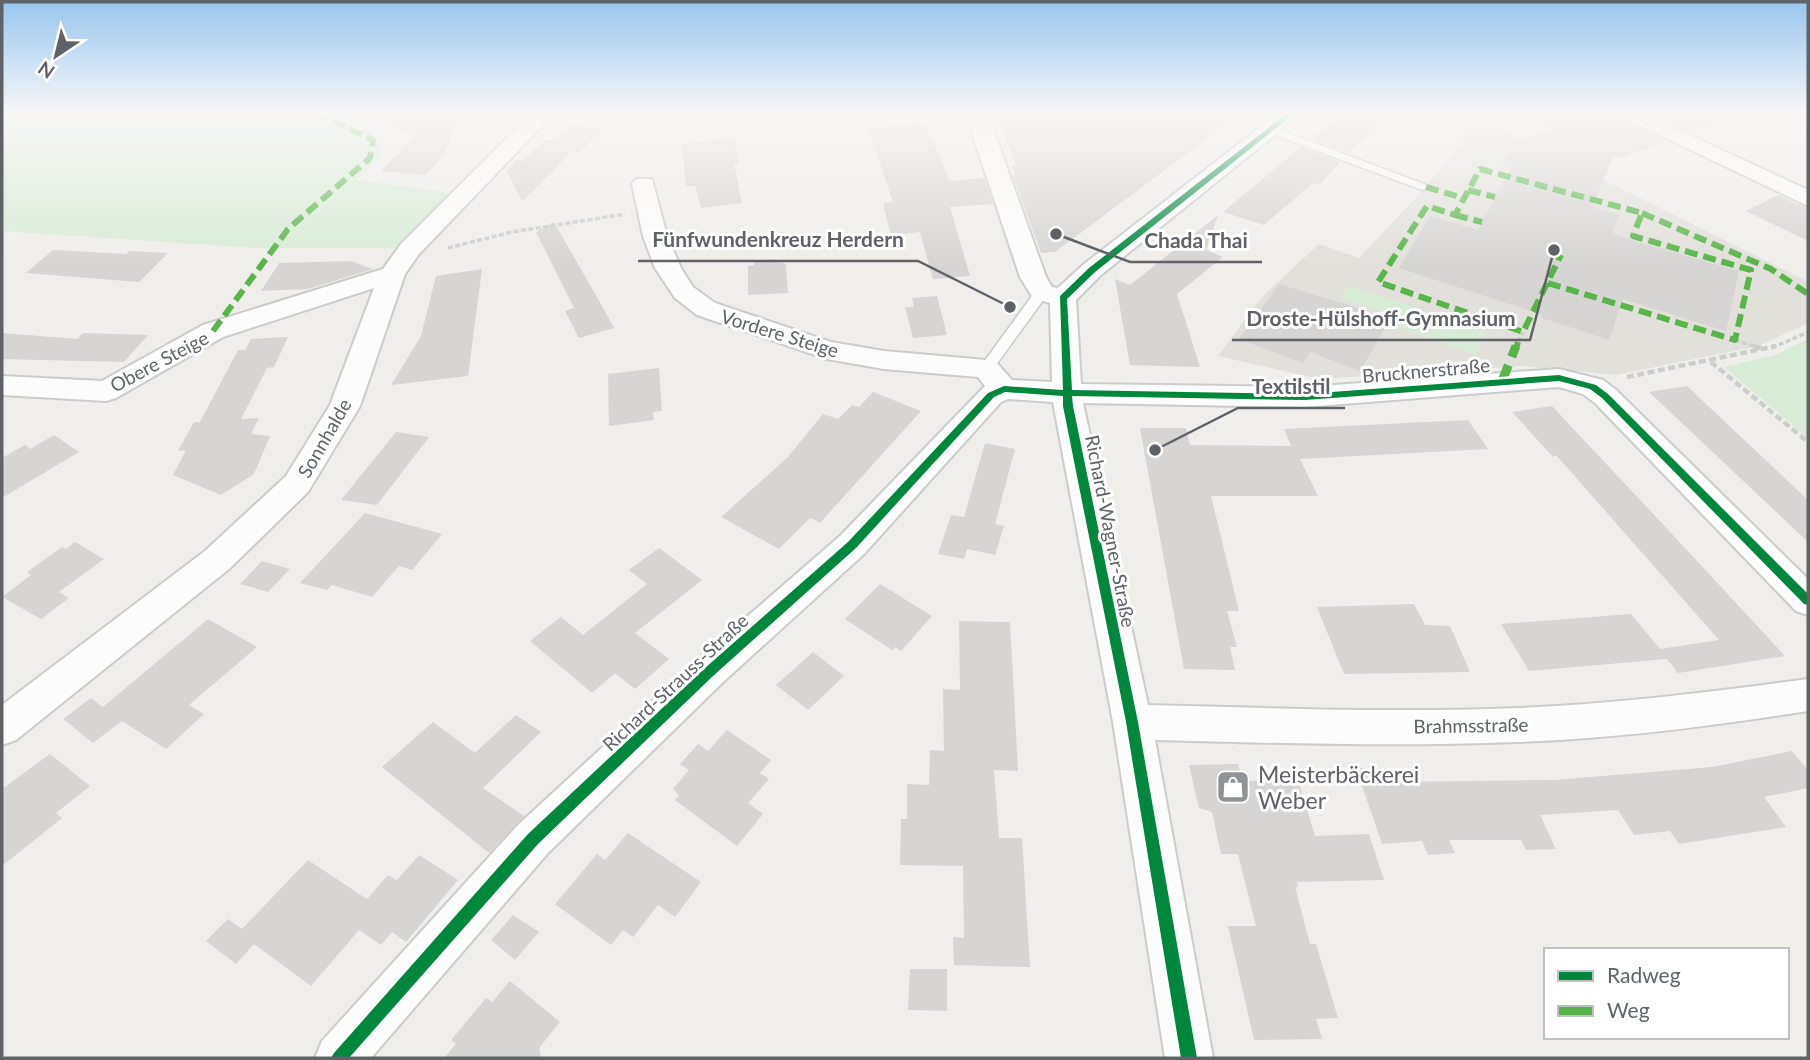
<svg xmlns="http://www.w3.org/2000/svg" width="1810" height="1060" font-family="Lato,sans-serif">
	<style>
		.education { fill: #e2e0da }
		.green { fill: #d8ebd6 }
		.building { fill: #d6d5d3 }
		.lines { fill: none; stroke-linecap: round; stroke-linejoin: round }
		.lane-casing { stroke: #cbcccc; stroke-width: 3 }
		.street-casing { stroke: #cbcccc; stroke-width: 4 }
		.path-far1 { stroke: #cacfcc; stroke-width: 3.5; stroke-dasharray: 5 2.5; stroke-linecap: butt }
		.path { stroke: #cacfcc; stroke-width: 4.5; stroke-dasharray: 7 3.5; stroke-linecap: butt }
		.lane { fill: #fdfcfc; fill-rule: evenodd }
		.street { fill: #fdfcfc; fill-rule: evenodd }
		.quiet-far1 { stroke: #58b549; stroke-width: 6; stroke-dasharray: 13 6; stroke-linecap: butt }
		.quiet { stroke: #58b549; stroke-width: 9; stroke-dasharray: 17 9; stroke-linecap: butt }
		.cycleway-casing { stroke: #fff; stroke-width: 5 }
		.cycleway { fill: #00873e; fill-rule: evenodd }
		.labels { text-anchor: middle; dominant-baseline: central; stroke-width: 6; stroke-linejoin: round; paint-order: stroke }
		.street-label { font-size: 19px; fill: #5f6368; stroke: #fff }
		.near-poi-label { font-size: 23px; fill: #5f6368; stroke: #fff; text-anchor: start }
		.leader { fill: none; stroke: #5f6368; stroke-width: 2.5 }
		.callout-dot { fill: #5f6368; stroke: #fff; stroke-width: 2.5 }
		.callout-label { font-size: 21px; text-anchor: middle; font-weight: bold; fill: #5f6368; stroke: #fff; stroke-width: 6; stroke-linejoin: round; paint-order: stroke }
	</style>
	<rect width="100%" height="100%" fill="#efeeea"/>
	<path class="education" d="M1480 118 1808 282V323L1759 346 1616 375 1522 366 1319 379 1218 356 1261 298 1319 244 1359 258 1426 187Z"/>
	<g class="green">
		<path d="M2 114H330L383 138 381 157 356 180 453 193 400 248H255L2 231Z"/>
		<path d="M1348 285 1487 331 1476 355 1394 326 1399 317 1340 298Z"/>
		<path d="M1808 339V438L1724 367 1775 355Z"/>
	</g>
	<g class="building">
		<path d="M371 114H458L445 154 425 175 381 171 415 136Z"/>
		<path d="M997 114H1240L1055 252 1041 253 1013 176 1015 175 1012 165H1016Z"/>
		<path d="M1342 114H1388L1349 153 1311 139Z"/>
		<path d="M1522 114H1613L1667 141 1619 158 1614 155 1592 207 1619 214 1612 234 1739 271 1726 331 1623 299 1609 340 1542 318 1543 315 1399 268 1430 216 1478 230 1511 167 1502 164 1515 141 1551 129Z"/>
		<path d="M1651 114H1732L1733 119 1691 133Z"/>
		<path d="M925 122 950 181 984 178 993 204 950 207 970 276 933 279 920 232 891 235 883 203 893 202 868 128Z"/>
		<path d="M571 124 603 129 579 153 571 152 522 202 507 171 517 160 522 161 545 140 551 141Z"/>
		<path d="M734 138 739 163H734L742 203 701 208 695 186H686L682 144Z"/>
		<path d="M1301 147 1340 162 1319 185 1313 183 1264 225 1223 212Z"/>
		<path d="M1778 195 1808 209V241L1746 211Z"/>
		<path d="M1218 215 1206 250 1223 257 1177 294 1200 367 1130 365 1115 279 1130 285Z"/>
		<path d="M554 222 602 306 614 328 579 338 565 311 574 308 536 232Z"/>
		<path d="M53 250 126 254 130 251 168 253 139 282 26 273Z"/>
		<path d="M773 259 786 264 788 293 748 295V266L754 265V261Z"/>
		<path d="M350 261 373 269 308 289 261 291 279 263Z"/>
		<path d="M482 269 468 376 391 385 421 336 436 276Z"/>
		<path d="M1279 284 1391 318 1360 371 1310 352 1303 363 1239 339Z"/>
		<path d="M937 296 947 335 913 338 905 307H914L912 298Z"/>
		<path d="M2 333 77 339 83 333 148 335 124 362 2 359Z"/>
		<path d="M288 337 274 367 267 368 241 419 259 418 251 434 270 436 254 474 221 495 173 475 186 450 178 451 194 422H200L238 350H245L251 339Z"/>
		<path d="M659 368 662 411 653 412 654 420 609 426 608 374Z"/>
		<path d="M1687 386 1808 500V542L1649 392Z"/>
		<path d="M873 392 921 411 820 523 810 518 779 549 721 517 787 458 823 414 838 419 852 405 859 407Z"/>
		<path d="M1552 406 1658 519 1785 656 1678 673 1667 659 1529 671 1501 624 1631 614 1660 649 1719 640 1556 455 1553 457 1512 412Z"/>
		<path d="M1468 420 1488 449 1300 459 1318 496H1211L1239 611H1227L1237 647H1230L1235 670 1184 669 1140 428H1186L1190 445 1291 446 1284 429Z"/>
		<path d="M396 432 429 437 377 505 341 500Z"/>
		<path d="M54 435 79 452 2 498V458L25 445 30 449Z"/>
		<path d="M985 443 1015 449 995 524 1004 526 995 555 967 549 964 559 938 554 951 515 964 517Z"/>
		<path d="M365 513 442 534 412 570 399 566 372 597 332 585 327 590 300 583Z"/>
		<path d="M75 542 104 559 59 592 69 598 41 619 2 597 31 575 27 572 62 547 66 549Z"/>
		<path d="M659 548 702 580 635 633 669 659 635 689 615 673 592 693 530 641 561 617 583 635 647 584 629 570Z"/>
		<path d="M262 561 290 569 268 592 240 584Z"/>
		<path d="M880 584 932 616 901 651 895 647 892 650 845 619Z"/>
		<path d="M1414 604 1425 625 1450 626 1470 672 1344 674 1317 607Z"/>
		<path d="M208 619 257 647 189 705 204 714 166 749 122 721 93 743 63 719 91 698 103 707Z"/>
		<path d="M959 621 1010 622 1018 771 994 770 999 838H1022L1030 967 954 965 953 937 964 938 963 866 900 865 901 819H907V784L929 785 930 750 944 751 943 689 960 690Z"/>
		<path d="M813 652 844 676 808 710 776 685Z"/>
		<path d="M516 715 541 732 483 788 524 816 489 853 382 767 433 722 475 753Z"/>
		<path d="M727 730 771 760 760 773 769 779 748 803 763 814 737 846 675 800 679 795 673 789 689 770 680 764 698 744 708 751Z"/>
		<path d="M1792 751 1808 770V788L1764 797 1786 827 1679 844 1670 831 1634 835 1618 810 1540 815 1556 849 1526 850 1521 840H1449L1455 853 1428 855 1422 841 1382 844 1356 768H1386L1392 782 1554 780 1712 767Z"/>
		<path d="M50 754 90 786 56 813 62 818 2 866V789Z"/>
		<path d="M1238 764 1243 781 1298 780 1315 836 1369 834 1384 880 1297 882 1298 887H1295L1310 944H1316L1338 1018 1316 1019 1322 1039 1254 1040 1228 926H1256L1238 854H1221L1212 812 1199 808 1189 765Z"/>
		<path d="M628 833 701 882 675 917 658 905 633 937 623 930 611 945 555 904 597 854 605 860Z"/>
		<path d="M419 855 458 880 406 942 392 932 381 945 359 930 311 986 254 944 236 964 206 941 228 919 242 929 308 860 367 899 388 875 397 880Z"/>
		<path d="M513 915 539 932 515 960 491 940Z"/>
		<path d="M910 969H947V1011L908 1010Z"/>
		<path d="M510 981 560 1022 539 1048 541 1058H444L456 1044 451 1040 486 998 492 1002Z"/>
	</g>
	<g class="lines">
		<defs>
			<g id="lane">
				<path d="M1267 128H1275L1432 187 1422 190 1267 132Z"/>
				<path d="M1042 288 1049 292 991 372H981L978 369 981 366 1037 289Z"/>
			</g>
			<g id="street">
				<path d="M518 114H539L543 125 419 254 405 274 360 406 308 492 229 569 16 740 2 745V705L205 551 286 476 330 405 374 288 223 337 116 398 106 401 2 395V376L102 381 203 325 383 269 401 244 521 124Z"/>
				<path d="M962 114H983L992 126 1046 277 1052 287 1058 288 1083 265 1277 114H1301L1101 275 1076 300 1081 384 1305 387 1559 369 1603 380 1615 389 1808 579V615L1796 611 1595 403 1583 394 1559 387 1305 407 1083 403 1148 705C1271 708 1395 713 1518 708 1615 704 1712 692 1808 679V711C1712 726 1614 739 1517 742 1396 747 1275 743 1155 740L1213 1058H1165L1113 722 1053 402 1008 399 1001 402 864 554 722 683 548 853 371 1058H315L322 1041 518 825 696 661 840 536 985 386 978 377 884 369 827 359 697 315 675 298 655 268 643 236 632 184 636 179H652L667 236 681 268 693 287 715 303 831 342 884 351 986 360 996 362 1012 380 1052 382 1050 303 1033 298 1020 277 970 127Z"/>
				<path d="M1616 114H1644L1808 190V206Z"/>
			</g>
		</defs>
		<use href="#lane" class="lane-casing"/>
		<use href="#street" class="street-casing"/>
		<g class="path-far1">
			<path d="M448 248 512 232 625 214"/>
			<path d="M1735 340 1760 348"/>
			<path d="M1518 342 1523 332"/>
			<path d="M1772 348 1808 332"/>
		</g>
		<g class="path">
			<path d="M1754 346 1764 349"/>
			<path d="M1711 362 1808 442"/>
			<path d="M1627 377 1776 346"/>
		</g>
		<use href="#lane" class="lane"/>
		<use href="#street" class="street"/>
		<g class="quiet-far1">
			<path d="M1426 187 1463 198"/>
			<path d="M1468 190 1495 197"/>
			<path d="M1642 213 1771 269 1808 294"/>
			<path d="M1455 215 1482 222"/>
			<path d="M1548 283 1735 340 1751 270 1633 236 1642 213 1480 169 1455 215 1427 206 1378 282 1523 332 1561 255"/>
			<path d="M213 331 288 229 370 158 373 140 318 114"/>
			<path d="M1516 348 1518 342"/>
		</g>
		<path class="quiet" d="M1502 381 1516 346"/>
		<defs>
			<path id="cycleway" d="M1286 114H1294L1095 272 1067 299 1072 390 1305 394 1559 375 1596 385 1608 394 1808 594V605L1804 604 1602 398 1590 389 1559 381 1305 400 1072 396 1073 406 1138 722 1197 1058H1181L1126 722 1063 406V396L1005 392 994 397 856 548 713 676 538 844 349 1058H331L334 1053 528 834 705 668 848 542 988 393 1004 386 1063 390 1060 296 1089 268Z"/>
		</defs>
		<use href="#cycleway" class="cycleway-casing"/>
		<use href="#cycleway" class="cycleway"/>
	</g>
	<linearGradient id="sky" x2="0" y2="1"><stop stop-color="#97c6ef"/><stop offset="0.43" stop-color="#f8f7f6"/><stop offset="1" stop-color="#f8f7f6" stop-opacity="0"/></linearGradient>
	<rect width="1810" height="263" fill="url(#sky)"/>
	<defs>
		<symbol id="shop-square" viewBox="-11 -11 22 22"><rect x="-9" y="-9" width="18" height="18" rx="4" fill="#919496" stroke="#fff"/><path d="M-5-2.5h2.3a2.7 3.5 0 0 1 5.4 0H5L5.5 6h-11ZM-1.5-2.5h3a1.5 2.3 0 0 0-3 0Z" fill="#fff"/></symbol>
	</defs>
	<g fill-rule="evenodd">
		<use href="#shop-square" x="1214" y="768" width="38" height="38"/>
	</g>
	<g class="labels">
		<g class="street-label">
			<text transform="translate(780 333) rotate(17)">Vordere Steige</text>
			<text transform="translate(159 361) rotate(-28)">Obere Steige</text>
			<text transform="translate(1426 370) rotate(-5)">Brucknerstraße</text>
			<text transform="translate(324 438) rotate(-60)">Sonnhalde</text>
			<text transform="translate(1111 531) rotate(79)">Richard-Wagner-Straße</text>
			<text transform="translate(675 682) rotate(-43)">Richard-Strauss-Straße</text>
			<text transform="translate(1471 725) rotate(-1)">Brahmsstraße</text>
		</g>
		<g class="near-poi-label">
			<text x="1258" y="774">Meisterbäckerei<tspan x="1258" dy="26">Weber</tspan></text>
		</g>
	</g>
	<path class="leader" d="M1010 307L918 261H638M1056 234L1130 262H1262M1554 250L1530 340H1232M1155 450L1238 408H1345"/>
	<g class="callout-dot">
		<circle cx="1010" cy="307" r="7"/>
		<circle cx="1056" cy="234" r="7"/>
		<circle cx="1554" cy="250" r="7"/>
		<circle cx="1155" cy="450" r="7"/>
	</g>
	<g class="callout-label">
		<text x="778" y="247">Fünfwundenkreuz Herdern</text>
		<text x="1196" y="248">Chada Thai</text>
		<text x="1381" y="326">Droste-Hülshoff-Gymnasium</text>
		<text x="1291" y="394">Textilstil</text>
	</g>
	<rect width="1810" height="1060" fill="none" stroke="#5f6368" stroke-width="7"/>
	<rect x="1544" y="948" width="245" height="91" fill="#ffffff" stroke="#bfc1c3" stroke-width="2"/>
	<rect x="1558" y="971" width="35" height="10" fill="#00873e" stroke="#bfc1c3" stroke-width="2"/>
	<text x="1607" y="983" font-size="21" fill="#5f6368">Radweg</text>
	<rect x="1558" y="1006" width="35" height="10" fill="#58b549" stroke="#bfc1c3" stroke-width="2"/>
	<text x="1607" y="1018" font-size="21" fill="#5f6368">Weg</text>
	<g transform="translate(56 56) rotate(215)" stroke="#ffffff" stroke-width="5" paint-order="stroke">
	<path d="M0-5L12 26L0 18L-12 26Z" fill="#5f6368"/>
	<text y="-10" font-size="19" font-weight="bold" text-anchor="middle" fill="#5f6368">N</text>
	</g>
</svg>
